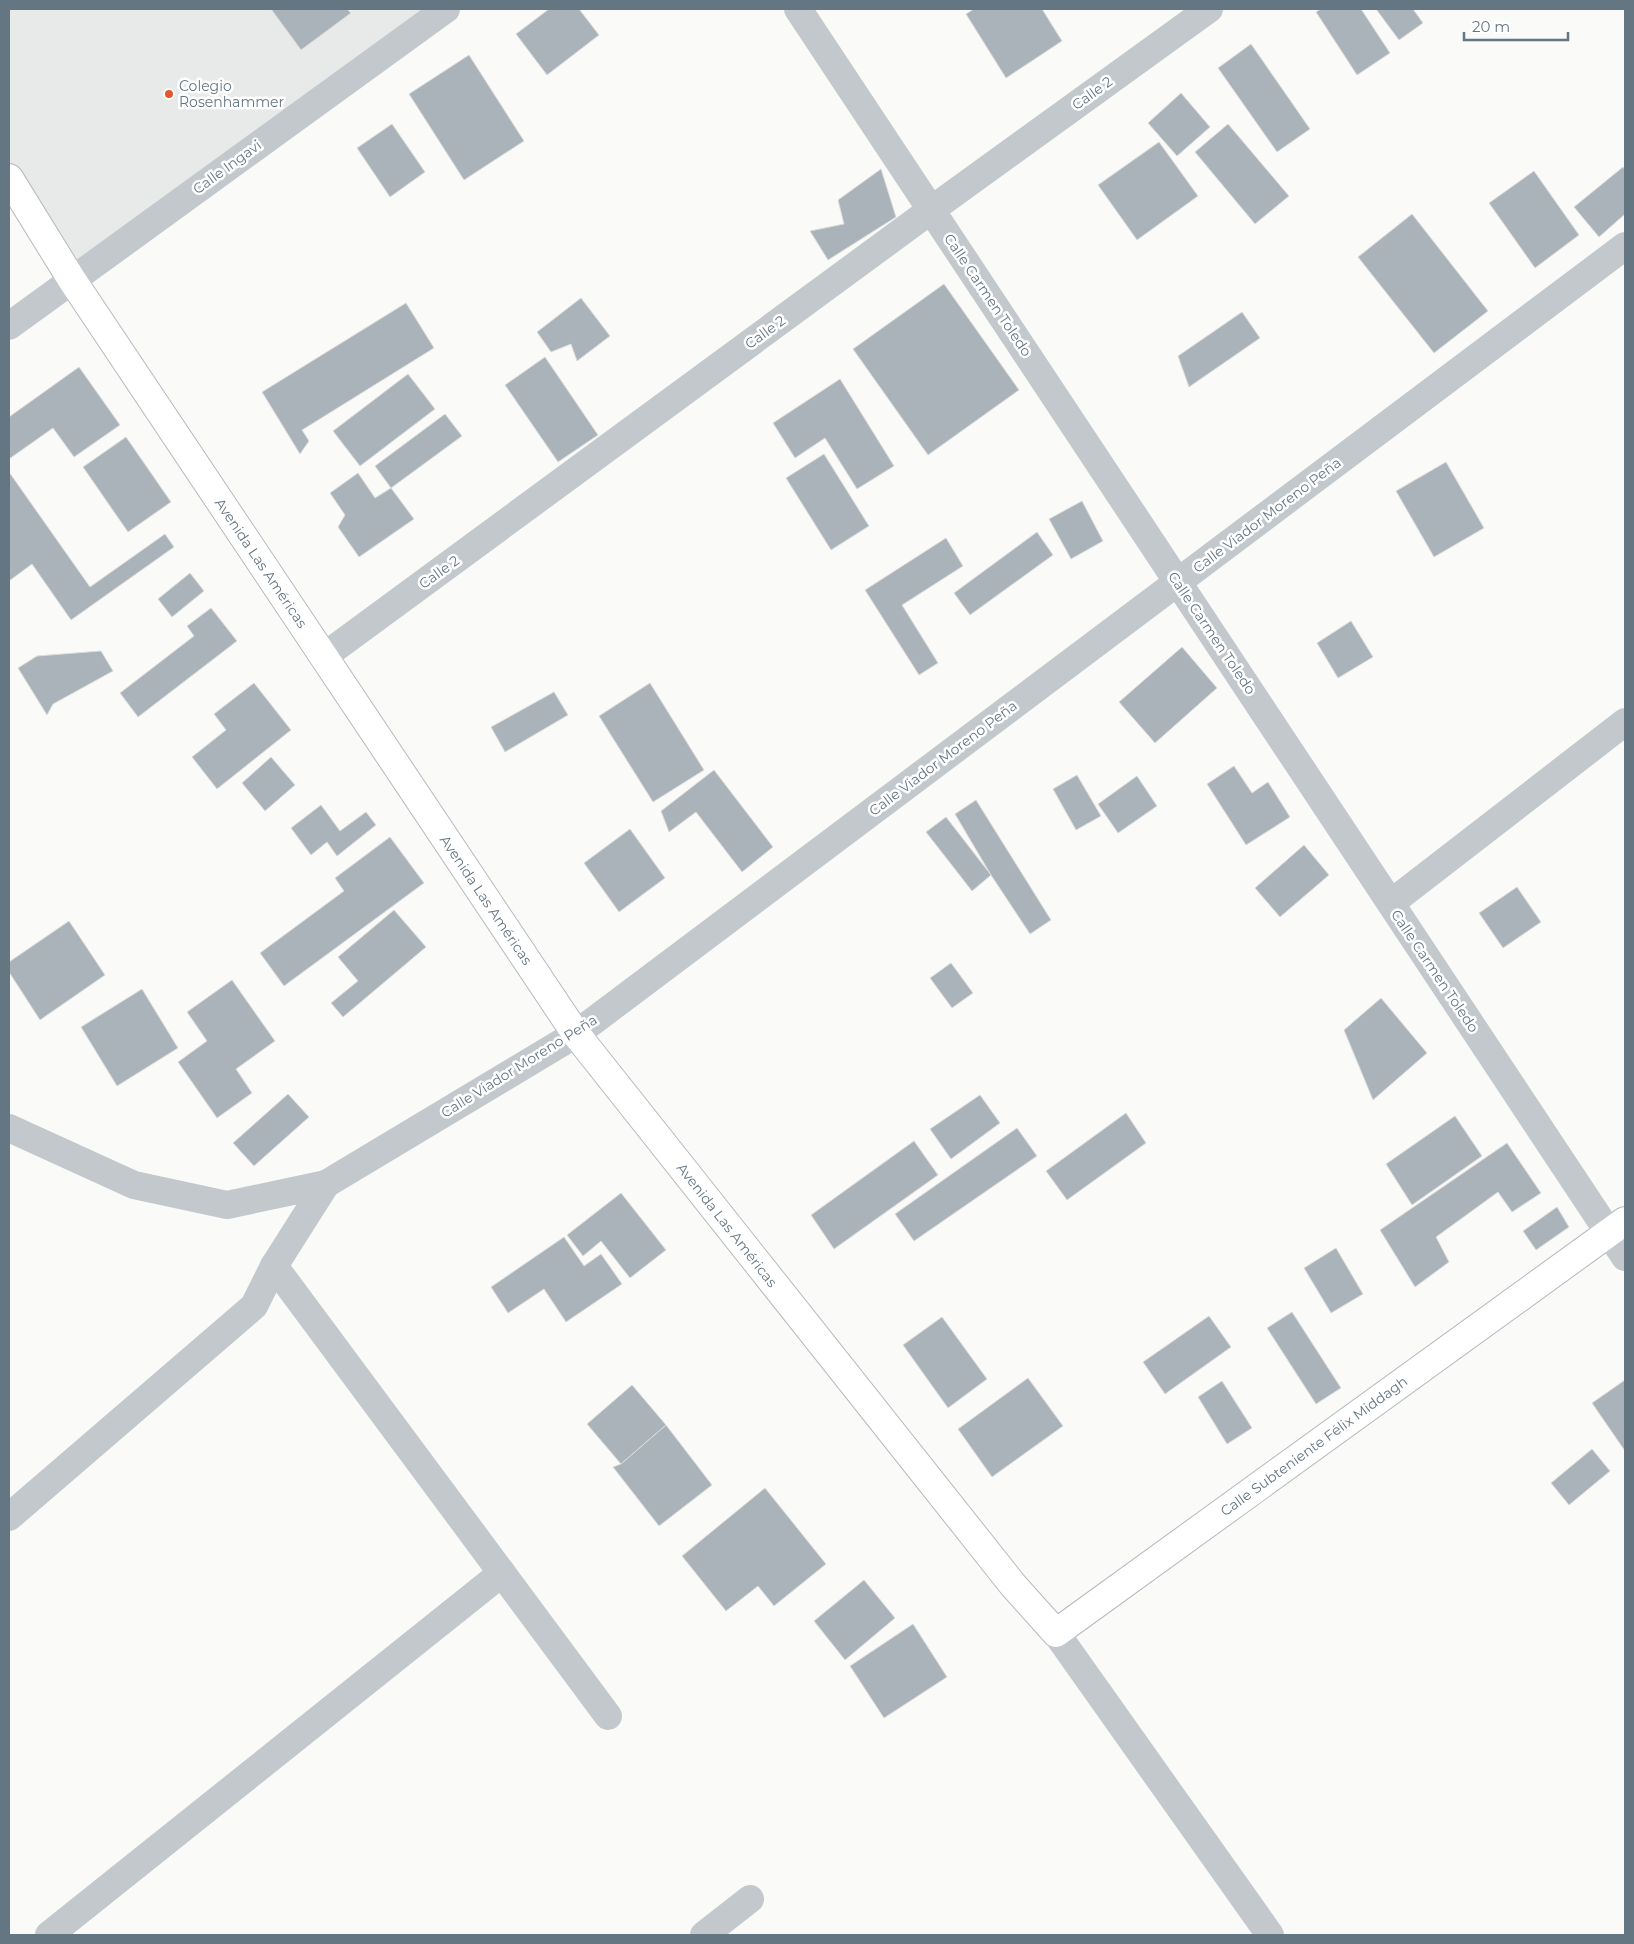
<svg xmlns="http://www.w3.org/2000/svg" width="1634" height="1944" font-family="Montserrat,sans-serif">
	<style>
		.built { fill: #e8e9e9 }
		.building { fill: #aab3b9; stroke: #dcdcda }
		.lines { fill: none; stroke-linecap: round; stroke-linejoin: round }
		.major-casing { stroke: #b5babe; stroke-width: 30 }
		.minor { stroke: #c3c8cc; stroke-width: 28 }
		.major { stroke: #fff; stroke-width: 28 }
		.poi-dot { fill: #e4572e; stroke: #fff; stroke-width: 2 }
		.labels { text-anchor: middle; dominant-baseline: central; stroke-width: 5; stroke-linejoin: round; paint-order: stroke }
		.poi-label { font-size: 14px; fill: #657683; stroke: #fff; text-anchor: start }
		.street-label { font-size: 14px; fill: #657683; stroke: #fff }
	</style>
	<rect width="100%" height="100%" fill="#fafaf8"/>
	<path class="built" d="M9 9H446L72 280 9 178Z"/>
	<g class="building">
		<path d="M271 9H347L351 13 301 50Z"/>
		<path d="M549 9H579L599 35 547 75 516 34Z"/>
		<path d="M974 9H1042L1062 41 1006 78 966 14Z"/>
		<path d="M1321 9H1361L1390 53 1357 75 1316 12Z"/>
		<path d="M1376 9H1413L1423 23 1399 40Z"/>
		<path d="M1251 44 1310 129 1277 152 1218 68Z"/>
		<path d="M469 55 524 141 464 180 409 94Z"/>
		<path d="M1181 93 1210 127 1177 156 1148 123Z"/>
		<path d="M392 124 425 172 390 197 357 148Z"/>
		<path d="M1228 124 1289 196 1255 224 1195 152Z"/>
		<path d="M1159 142 1198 196 1137 240 1098 185Z"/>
		<path d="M1623 167 1625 170V214L1599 237 1574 207Z"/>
		<path d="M881 169 896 217 828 260 810 231 844 224 838 200Z"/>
		<path d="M1534 171 1579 235 1535 268 1489 203Z"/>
		<path d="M1412 214 1488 311 1434 353 1358 257Z"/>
		<path d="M944 284 1019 390 928 455 853 349Z"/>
		<path d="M581 298 610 336 577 361 571 344 551 352 537 332Z"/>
		<path d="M406 303 434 348 302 430 309 441 300 454 262 392Z"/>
		<path d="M1242 312 1260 338 1189 387 1178 356Z"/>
		<path d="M545 357 598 435 558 462 505 385Z"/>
		<path d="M79 367 120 425 74 457 53 428 9 459V417Z"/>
		<path d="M408 374 435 409 360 466 333 431Z"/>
		<path d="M840 379 894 466 857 489 825 438 795 458 773 423Z"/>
		<path d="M445 414 462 436 391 488 375 466Z"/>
		<path d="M126 437 171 502 128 532 83 467Z"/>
		<path d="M824 454 869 526 831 550 786 478Z"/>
		<path d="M1446 462 1484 528 1434 557 1396 491Z"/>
		<path d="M9 472 90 587 165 534 174 547 71 620 32 564 9 581Z"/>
		<path d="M358 473 375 498 391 488 414 519 359 557 338 527 345 515 330 493Z"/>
		<path d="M1082 501 1103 541 1071 559 1049 519Z"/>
		<path d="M1037 532 1053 555 970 615 954 593Z"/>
		<path d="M946 538 963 566 902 605 938 663 919 675 865 590Z"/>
		<path d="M190 573 204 591 172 617 158 599Z"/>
		<path d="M211 608 237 641 138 717 120 693 194 636 187 626Z"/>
		<path d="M1351 621 1373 657 1338 678 1317 643Z"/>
		<path d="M1182 647 1217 688 1155 743 1119 702Z"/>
		<path d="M101 651 113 671 53 704 47 715 18 668 37 656Z"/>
		<path d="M254 683 291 730 217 789 192 757 226 730 214 714Z"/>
		<path d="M650 683 704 770 653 802 599 716Z"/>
		<path d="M554 692 568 715 505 752 491 727Z"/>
		<path d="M271 757 295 785 265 811 242 783Z"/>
		<path d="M1234 766 1252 793 1268 782 1290 817 1246 845 1207 784Z"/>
		<path d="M714 770 773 847 742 872 696 812 669 832 661 811Z"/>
		<path d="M1077 775 1101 816 1076 830 1053 789Z"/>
		<path d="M1137 776 1157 806 1118 833 1098 804Z"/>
		<path d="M976 800 1051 920 1030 934 991 875 955 814Z"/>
		<path d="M321 805 340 831 366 812 376 825 337 856 327 842 311 855 291 828Z"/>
		<path d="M946 817 991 875 972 891 926 832Z"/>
		<path d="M630 829 665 878 619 912 584 863Z"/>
		<path d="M390 837 424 883 284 986 260 953 344 891 335 878Z"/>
		<path d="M1304 845 1329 875 1280 917 1255 888Z"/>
		<path d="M1517 887 1541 922 1503 948 1479 913Z"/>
		<path d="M394 910 426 947 343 1017 331 1003 358 981 338 957Z"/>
		<path d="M69 921 105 975 40 1020 9 972V962Z"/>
		<path d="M951 963 973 993 952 1008 930 978Z"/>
		<path d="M232 980 275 1041 236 1069 252 1093 217 1118 178 1062 207 1041 187 1012Z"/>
		<path d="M142 989 178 1048 117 1086 81 1027Z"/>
		<path d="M1381 998 1427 1053 1373 1100 1344 1030Z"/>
		<path d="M288 1094 309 1117 254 1166 233 1143Z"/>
		<path d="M980 1095 1000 1123 951 1159 930 1129Z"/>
		<path d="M1126 1113 1146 1143 1067 1200 1046 1171Z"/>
		<path d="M1455 1116 1482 1156 1412 1205 1386 1164Z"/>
		<path d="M1017 1128 1037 1156 914 1241 895 1214Z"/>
		<path d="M914 1141 938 1175 834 1249 811 1215Z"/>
		<path d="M1507 1143 1541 1193 1512 1212 1498 1192 1436 1237 1449 1262 1415 1287 1380 1230Z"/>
		<path d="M621 1193 666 1250 630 1278 601 1241 583 1256 567 1235Z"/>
		<path d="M1557 1207 1569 1227 1536 1250 1523 1231Z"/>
		<path d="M564 1237 584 1266 601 1254 622 1284 566 1322 544 1289 508 1313 491 1287Z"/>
		<path d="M1336 1248 1363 1294 1331 1313 1304 1268Z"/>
		<path d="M1292 1312 1341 1388 1316 1404 1267 1328Z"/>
		<path d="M1209 1316 1231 1347 1165 1394 1143 1362Z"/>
		<path d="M942 1317 987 1379 948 1408 903 1345Z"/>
		<path d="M1028 1378 1063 1426 992 1477 958 1429Z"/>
		<path d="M1625 1380V1451L1592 1403Z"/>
		<path d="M1222 1381 1252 1428 1227 1444 1198 1397Z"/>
		<path d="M632 1385 666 1425 621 1464 587 1424Z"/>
		<path d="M666 1425 712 1485 659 1526 613 1467 621 1464Z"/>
		<path d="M1592 1449 1610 1471 1569 1505 1551 1483Z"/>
		<path d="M765 1488 826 1564 774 1606 758 1586 726 1611 682 1556Z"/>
		<path d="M864 1580 895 1618 845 1660 814 1621Z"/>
		<path d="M913 1624 947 1677 884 1718 850 1666Z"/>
	</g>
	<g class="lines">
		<defs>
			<path id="major" d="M9 178 72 280 576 1034 1013 1585 1056 1633 1625 1221"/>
		</defs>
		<use href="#major" class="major-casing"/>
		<g class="minor">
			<path d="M798 9 1625 1257"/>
			<path d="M9 326 446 9"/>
			<path d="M323 657 931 210 1209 9"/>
			<path d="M1391 903 1625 722"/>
			<path d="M9 1128 134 1185 227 1205 326 1184 576 1034 1625 246"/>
			<path d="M274 1266 608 1716"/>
			<path d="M9 1517 254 1306 274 1266 326 1184"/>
			<path d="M1056 1633 1270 1935"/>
			<path d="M49 1935 502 1573"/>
			<path d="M704 1935 750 1899"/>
		</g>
		<use href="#major" class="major"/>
	</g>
	<circle class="poi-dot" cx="169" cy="94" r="5"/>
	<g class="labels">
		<g class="poi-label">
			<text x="179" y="86">Colegio<tspan x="179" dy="16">Rosenhammer</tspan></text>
		</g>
		<g class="street-label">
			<text transform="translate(1092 93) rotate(-36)">Calle 2</text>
			<text transform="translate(227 167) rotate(-36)">Calle Ingavi</text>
			<text transform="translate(988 295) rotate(56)">Calle Carmen Toledo</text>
			<text transform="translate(765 332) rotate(-36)">Calle 2</text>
			<text transform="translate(1267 515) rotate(-37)">Calle Viador Moreno Peña</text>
			<text transform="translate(261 563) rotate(56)">Avenida Las Américas</text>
			<text transform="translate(439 572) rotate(-36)">Calle 2</text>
			<text transform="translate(1212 633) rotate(56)">Calle Carmen Toledo</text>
			<text transform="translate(943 758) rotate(-37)">Calle Viador Moreno Peña</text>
			<text transform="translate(486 900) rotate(56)">Avenida Las Américas</text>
			<text transform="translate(1435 971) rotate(56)">Calle Carmen Toledo</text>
			<text transform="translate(519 1066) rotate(-32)">Calle Viador Moreno Peña</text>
			<text transform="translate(727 1225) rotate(52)">Avenida Las Américas</text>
			<text transform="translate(1314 1446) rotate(-36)">Calle Subteniente Félix Middagh</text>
		</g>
	</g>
	<rect width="1634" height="1944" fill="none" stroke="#657683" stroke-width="20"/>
	<path d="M1464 32v8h104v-8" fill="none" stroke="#657683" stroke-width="2.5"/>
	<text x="1472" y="32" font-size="15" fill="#657683" stroke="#ffffff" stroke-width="4" paint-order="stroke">20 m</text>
</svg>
